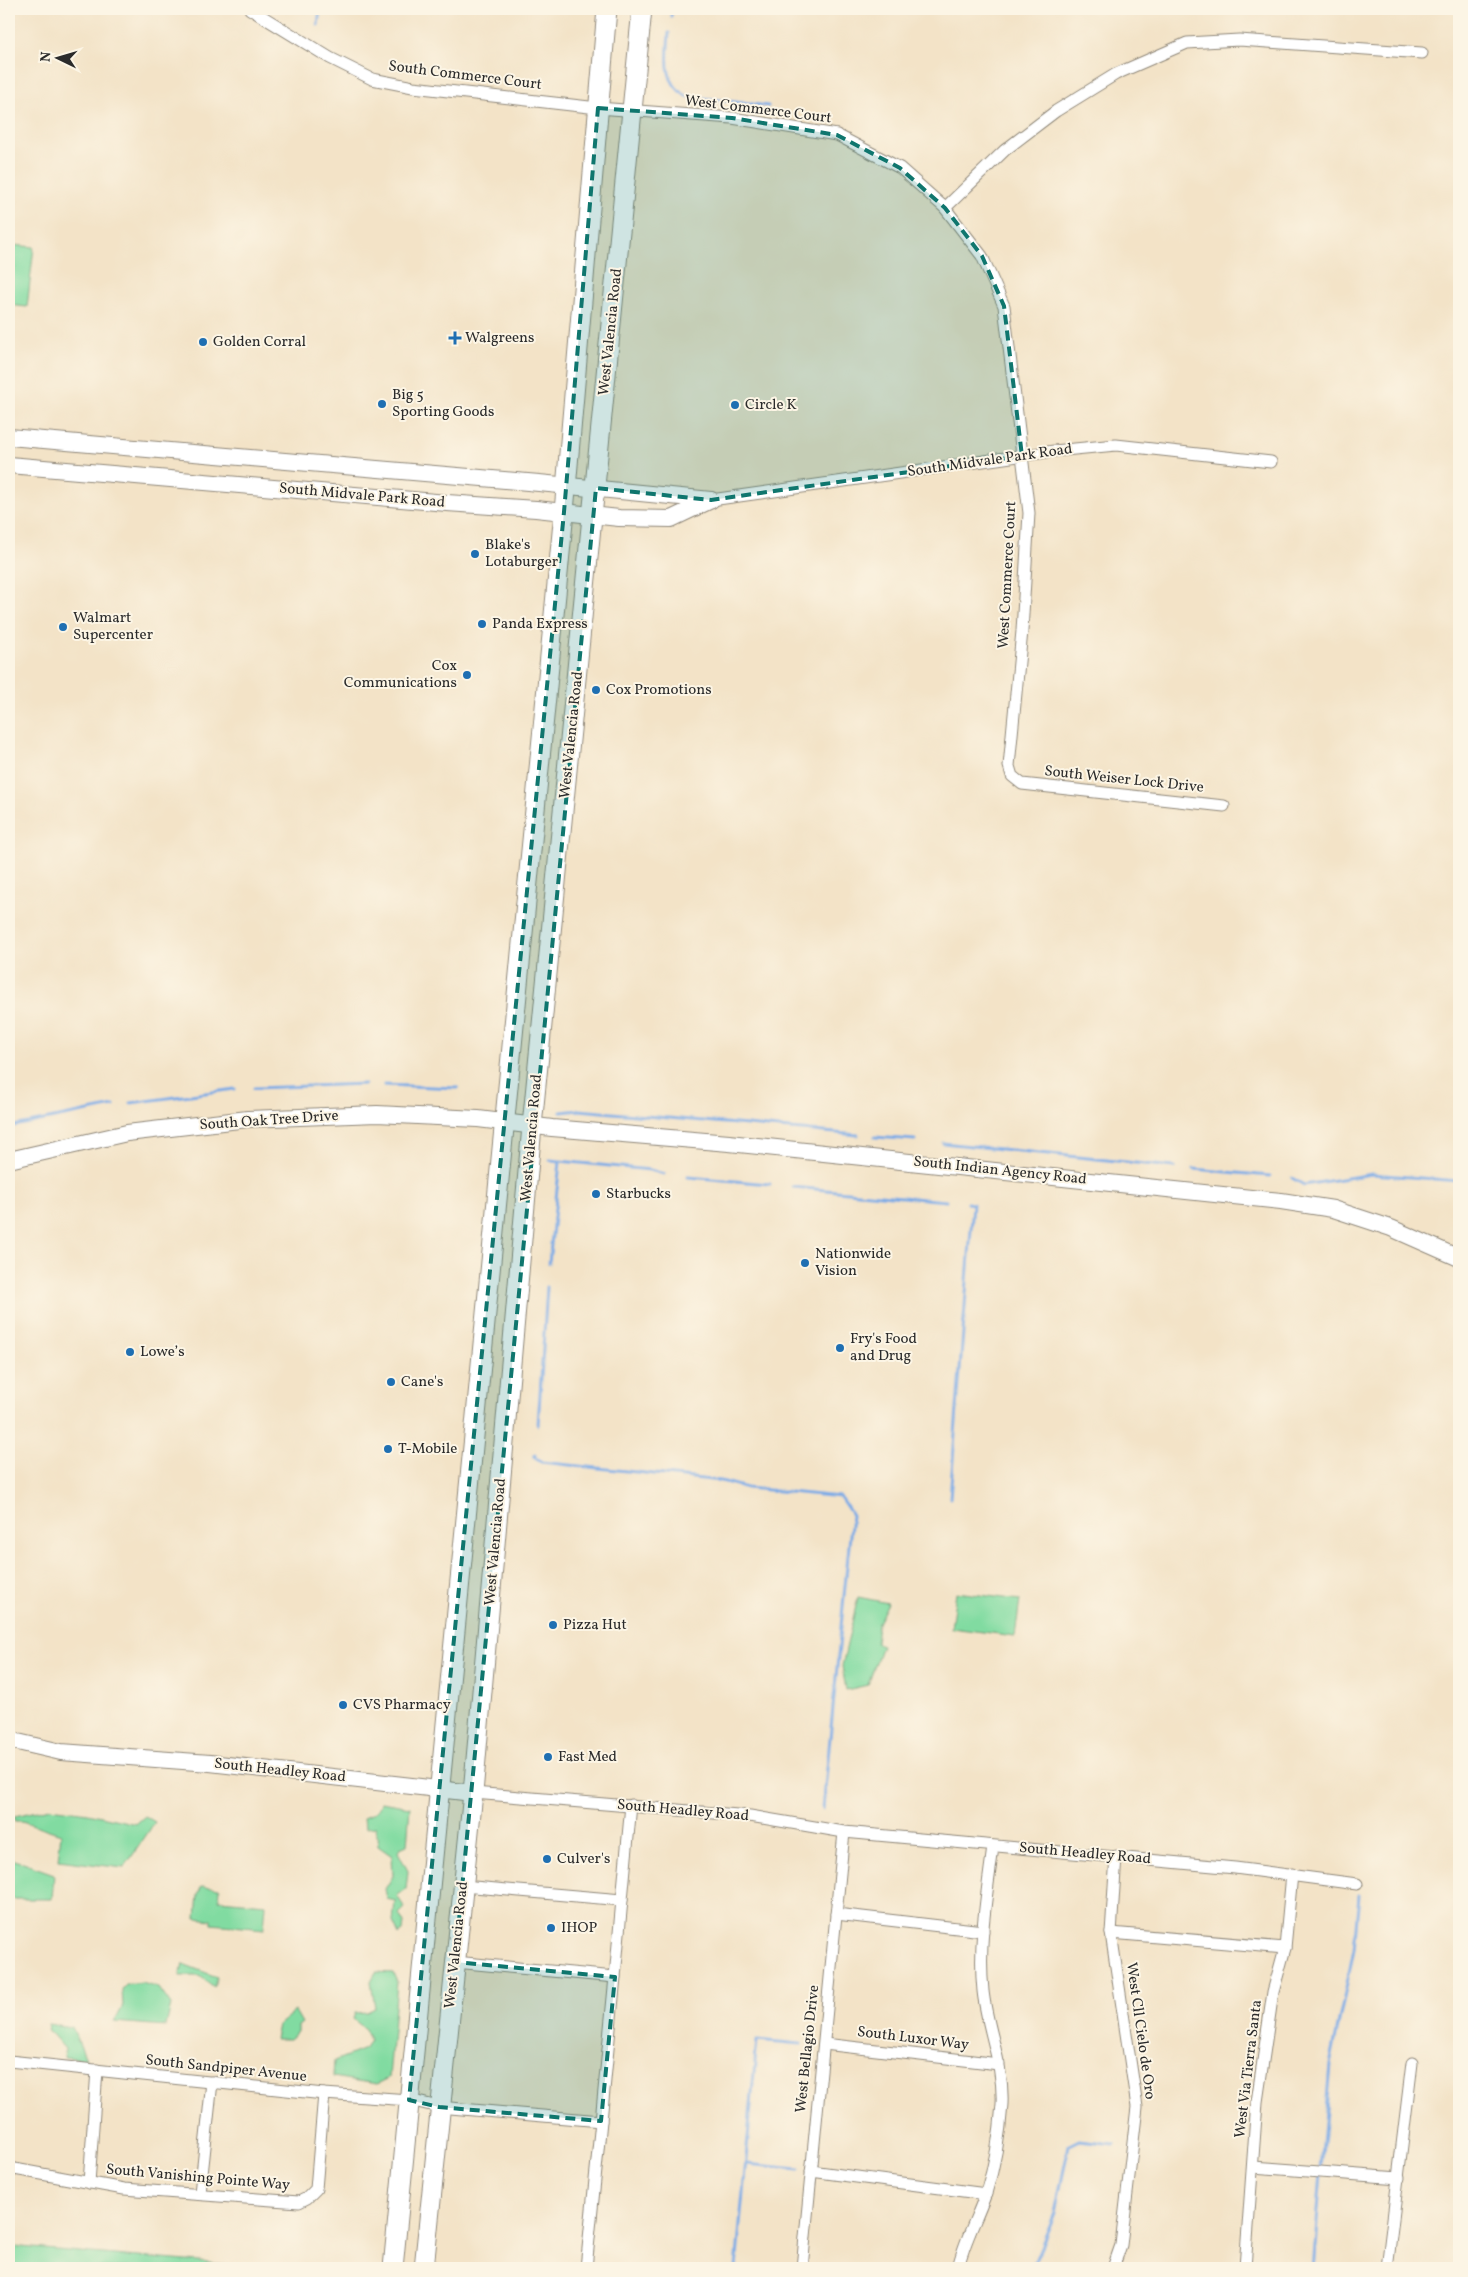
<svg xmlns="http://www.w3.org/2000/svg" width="1468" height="2277" font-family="Vollkorn,serif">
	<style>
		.green { fill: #81dba1; stroke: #568366 }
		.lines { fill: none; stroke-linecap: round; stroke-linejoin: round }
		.stream { stroke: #7cabe6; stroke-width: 3 }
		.street-casing { stroke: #8f8779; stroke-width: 13 }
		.secondary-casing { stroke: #8f8779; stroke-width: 18 }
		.primary-casing { stroke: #8f8779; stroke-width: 21 }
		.street { stroke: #fff; stroke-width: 11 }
		.secondary { stroke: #fff; stroke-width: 16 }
		.primary { stroke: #fff; stroke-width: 19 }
		.marked { fill: #0f766e; fill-opacity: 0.2; stroke: #0f766e; stroke-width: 4; stroke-dasharray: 10 6; stroke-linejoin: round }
		.poi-dot { fill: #1f6fb2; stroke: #fcf5e5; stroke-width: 2 }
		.labels { text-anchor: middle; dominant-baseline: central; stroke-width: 4; stroke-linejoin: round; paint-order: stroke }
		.street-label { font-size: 15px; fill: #2b2b2b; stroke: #fcf5e5 }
		.poi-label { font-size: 15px; fill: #2b2b2b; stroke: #fcf5e5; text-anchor: start }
	</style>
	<rect width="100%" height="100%" fill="#fcf5e5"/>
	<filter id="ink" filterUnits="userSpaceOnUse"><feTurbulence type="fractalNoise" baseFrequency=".02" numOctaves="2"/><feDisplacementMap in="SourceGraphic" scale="10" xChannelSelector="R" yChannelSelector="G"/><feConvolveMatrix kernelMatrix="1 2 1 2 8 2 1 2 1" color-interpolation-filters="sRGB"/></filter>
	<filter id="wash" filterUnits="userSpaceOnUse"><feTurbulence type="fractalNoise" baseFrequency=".0096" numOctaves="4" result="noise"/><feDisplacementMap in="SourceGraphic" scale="20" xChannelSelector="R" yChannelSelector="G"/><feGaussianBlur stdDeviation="1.12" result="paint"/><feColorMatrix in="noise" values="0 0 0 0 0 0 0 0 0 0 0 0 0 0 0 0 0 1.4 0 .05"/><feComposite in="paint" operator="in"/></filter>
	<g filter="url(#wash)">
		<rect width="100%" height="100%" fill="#f3e3c7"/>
		<g class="green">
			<path d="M12 245 34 247 27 307 9 305Z"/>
			<path d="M956 1592 1020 1600 1015 1636 951 1628Z"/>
			<path d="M858 1597 888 1603 878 1623 876 1643 882 1645 868 1685 846 1690 842 1666Z"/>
			<path d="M381 1802 410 1807 407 1845 400 1848 398 1852 408 1871 406 1889 397 1896 405 1908 399 1914 404 1923 403 1932 399 1935 393 1922 395 1901 387 1899 385 1889 393 1876 392 1856 378 1846 376 1827 365 1828 364 1817C372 1814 379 1812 381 1802Z"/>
			<path d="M50 1808 88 1813 136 1824 145 1816 155 1822 124 1868 58 1860 61 1834 22 1821H14L15 1816Z"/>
			<path d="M9 1858 54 1874 52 1899H9Z"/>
			<path d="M202 1886 220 1888 219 1900 266 1904 264 1929 212 1924V1920L196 1918 198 1894Z"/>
			<path d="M183 1964 217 1977 214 1987 200 1976H180Z"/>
			<path d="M376 1972 393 1973 397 1982 389 2078 377 2084 333 2077 334 2061 365 2049 370 2040 365 2029 353 2019 355 2013 367 2012 375 2008 371 1981Z"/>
			<path d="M142 1983 159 1988 171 2005 166 2026 114 2022 123 2005 122 1989 126 1985Z"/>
			<path d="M295 2011 302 2023 298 2026V2032L290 2039H275L278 2025Z"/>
			<path d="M49 2024 72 2027 86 2059 64 2057 65 2049 52 2034 48 2032Z"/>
			<path d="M9 2246 269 2268H9Z"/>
		</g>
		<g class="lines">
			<g class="stream">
				<path d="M671 16 672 9"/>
				<path d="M318 25 320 9"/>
				<path d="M669 33C667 58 663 82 686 96L768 106"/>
				<path d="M384 1085 458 1088"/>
				<path d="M254 1088 365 1084"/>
				<path d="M131 1103 235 1089"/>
				<path d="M561 1112 579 1110 858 1135"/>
				<path d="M9 1127 114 1106"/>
				<path d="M875 1137 915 1140"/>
				<path d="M943 1143 1174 1167"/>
				<path d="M550 1160 650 1170 664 1174"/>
				<path d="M1194 1169 1270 1176"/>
				<path d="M688 1177 770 1184"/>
				<path d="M1292 1178 1304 1185 1372 1174 1459 1181"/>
				<path d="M793 1187 946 1201"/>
				<path d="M549 1263 560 1162"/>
				<path d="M538 1425 547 1287"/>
				<path d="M535 1455V1458L541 1462 721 1481 747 1488 840 1497 852 1515 823 1809"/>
				<path d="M950 1498 973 1204 967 1203"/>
				<path d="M746 2164 799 2169"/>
				<path d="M1321 2168 1330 2065 1354 1949 1359 1895"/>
				<path d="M736 2268 757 2040 801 2044"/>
				<path d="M1032 2268 1055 2213 1069 2145 1079 2140 1115 2144"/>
				<path d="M1313 2268 1321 2175"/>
			</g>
		</g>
	</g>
	<g filter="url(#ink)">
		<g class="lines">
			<defs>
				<g id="street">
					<path d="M250 9 330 58 372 79 413 87 598 108 732 118 837 135 900 168 945 208 982 256 1004 306 1029 513 1022 631 1009 766 1012 776 1022 784 1224 806"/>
					<path d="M945 208 1005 150 1056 111 1116 74 1187 43 1239 40 1422 53"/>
					<path d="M711 500 1054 451 1116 445 1271 462"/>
					<path d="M473 1793 750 1816 844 1832 1235 1868 1357 1884"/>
					<path d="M463 1886 622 1900 631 1805"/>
					<path d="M836 1914 983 1931"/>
					<path d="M1111 1933 1285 1948"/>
					<path d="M455 1962 615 1977 622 1900"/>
					<path d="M824 2044 999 2064"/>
					<path d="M9 2061 324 2094 409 2100 439 2107 601 2121 615 1977"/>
					<path d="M1253 2167 1399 2178"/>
					<path d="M9 2168 124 2189 299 2202 307 2198 316 2189 324 2094"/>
					<path d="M811 2171 986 2194"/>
					<path d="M89 2183 97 2070"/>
					<path d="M200 2193 212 2082"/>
					<path d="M586 2268 601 2121"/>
					<path d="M802 2268 844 1832"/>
					<path d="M958 2268C964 2241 977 2219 986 2193 995 2165 1000 2133 1002 2104 1004 2065 987 2029 983 1991 978 1943 987 1894 993 1847"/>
					<path d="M1113 2268 1121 2245 1137 2107 1111 1933 1116 1856"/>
					<path d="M1245 2268 1257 2102 1273 1992 1285 1948 1292 1874"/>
					<path d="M1387 2268 1412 2063"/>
				</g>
				<g id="secondary">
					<path d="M9 437 539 483 711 500"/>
					<path d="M9 465 447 503 536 509 619 518 671 519 711 500"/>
					<path d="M9 1160 127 1133 248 1119 377 1114 478 1119 552 1128 729 1143 1281 1201 1333 1209 1391 1228 1459 1258"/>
					<path d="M9 1740 61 1752 210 1763 473 1793"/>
				</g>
				<g id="primary">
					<path d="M393 2268 564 512 607 9"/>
					<path d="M424 2268 473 1793 532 1126 642 9"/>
				</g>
			</defs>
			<use href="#street" class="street-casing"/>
			<use href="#secondary" class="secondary-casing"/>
			<use href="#primary" class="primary-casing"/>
			<use href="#street" class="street"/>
			<use href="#secondary" class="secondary"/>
			<use href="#primary" class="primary"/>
		</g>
	</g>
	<path class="marked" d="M598 108 732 118 837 135 900 168 945 208 982 256 1004 306 1022 456 711 500 596 488 455 1962 615 1977 601 2121 439 2107 409 2100 564 512Z"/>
	<g class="poi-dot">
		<path d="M452.5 330.5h5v5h5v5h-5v5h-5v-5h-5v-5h5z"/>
		<circle cx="203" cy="342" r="5"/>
		<circle cx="382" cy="404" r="5"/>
		<circle cx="735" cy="405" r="5"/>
		<circle cx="475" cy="554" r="5"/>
		<circle cx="482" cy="624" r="5"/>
		<circle cx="63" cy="627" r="5"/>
		<circle cx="467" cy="675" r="5"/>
		<circle cx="596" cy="690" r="5"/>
		<circle cx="596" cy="1194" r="5"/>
		<circle cx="805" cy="1263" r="5"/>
		<circle cx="840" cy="1348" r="5"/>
		<circle cx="130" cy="1352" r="5"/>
		<circle cx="391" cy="1382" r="5"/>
		<circle cx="388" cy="1449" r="5"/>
		<circle cx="553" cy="1625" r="5"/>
		<circle cx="343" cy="1705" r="5"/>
		<circle cx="548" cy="1757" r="5"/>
		<circle cx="547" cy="1859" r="5"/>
		<circle cx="551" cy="1928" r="5"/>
	</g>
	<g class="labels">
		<g class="street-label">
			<text transform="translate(465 76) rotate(7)">South Commerce Court</text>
			<text transform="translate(758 110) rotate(7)">West Commerce Court</text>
			<text transform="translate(611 332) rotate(-84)">West Valencia Road</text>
			<text transform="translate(990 461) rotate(-8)">South Midvale Park Road</text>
			<text transform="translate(362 496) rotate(5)">South Midvale Park Road</text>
			<text transform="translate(1008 575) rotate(-87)">West Commerce Court</text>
			<text transform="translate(572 735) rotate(-84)">West Valencia Road</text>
			<text transform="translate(1124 780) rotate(6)">South Weiser Lock Drive</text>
			<text transform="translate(269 1121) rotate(-4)">South Oak Tree Drive</text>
			<text transform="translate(532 1138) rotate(-85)">West Valencia Road</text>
			<text transform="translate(1000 1171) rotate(6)">South Indian Agency Road</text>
			<text transform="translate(496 1542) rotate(-85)">West Valencia Road</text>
			<text transform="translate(280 1771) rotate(6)">South Headley Road</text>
			<text transform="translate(683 1811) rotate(5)">South Headley Road</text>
			<text transform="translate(1085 1854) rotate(5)">South Headley Road</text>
			<text transform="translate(457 1945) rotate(-84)">West Valencia Road</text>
			<text transform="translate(1140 2031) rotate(82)">West Cll Cielo de Oro</text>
			<text transform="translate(913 2039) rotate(7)">South Luxor Way</text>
			<text transform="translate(808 2049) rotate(-84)">West Bellagio Drive</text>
			<text transform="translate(226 2069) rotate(6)">South Sandpiper Avenue</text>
			<text transform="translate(1249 2069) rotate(-83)">West Via Tierra Santa</text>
			<text transform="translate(198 2178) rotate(5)">South Vanishing Pointe Way</text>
		</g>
		<g class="poi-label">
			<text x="465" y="338">Walgreens</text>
			<text x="213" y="342">Golden Corral</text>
			<text x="392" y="395">Big 5<tspan x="392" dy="17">Sporting Goods</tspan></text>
			<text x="745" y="405">Circle K</text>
			<text x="485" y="545">Blake's<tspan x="485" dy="17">Lotaburger</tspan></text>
			<text x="73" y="618">Walmart<tspan x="73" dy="17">Supercenter</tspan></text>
			<text x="492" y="624">Panda Express</text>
			<text x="457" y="666" text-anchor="end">Cox<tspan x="457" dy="17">Communications</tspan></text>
			<text x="606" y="690">Cox Promotions</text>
			<text x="606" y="1194">Starbucks</text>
			<text x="815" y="1254">Nationwide<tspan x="815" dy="17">Vision</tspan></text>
			<text x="850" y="1339">Fry's Food<tspan x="850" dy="17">and Drug</tspan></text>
			<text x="140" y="1352">Lowe’s</text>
			<text x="401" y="1382">Cane's</text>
			<text x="398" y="1449">T-Mobile</text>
			<text x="563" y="1625">Pizza Hut</text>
			<text x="353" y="1705">CVS Pharmacy</text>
			<text x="558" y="1757">Fast Med</text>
			<text x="557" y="1859">Culver's</text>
			<text x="561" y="1928">IHOP</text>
		</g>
	</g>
	<rect width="1468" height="2277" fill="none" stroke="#fcf5e5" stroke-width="30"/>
	<g transform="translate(58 58) rotate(275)" stroke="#fcf5e5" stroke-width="4" paint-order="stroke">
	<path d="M0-4L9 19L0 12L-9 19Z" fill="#2b2b2b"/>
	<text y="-8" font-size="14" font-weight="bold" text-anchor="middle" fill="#2b2b2b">N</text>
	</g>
</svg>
